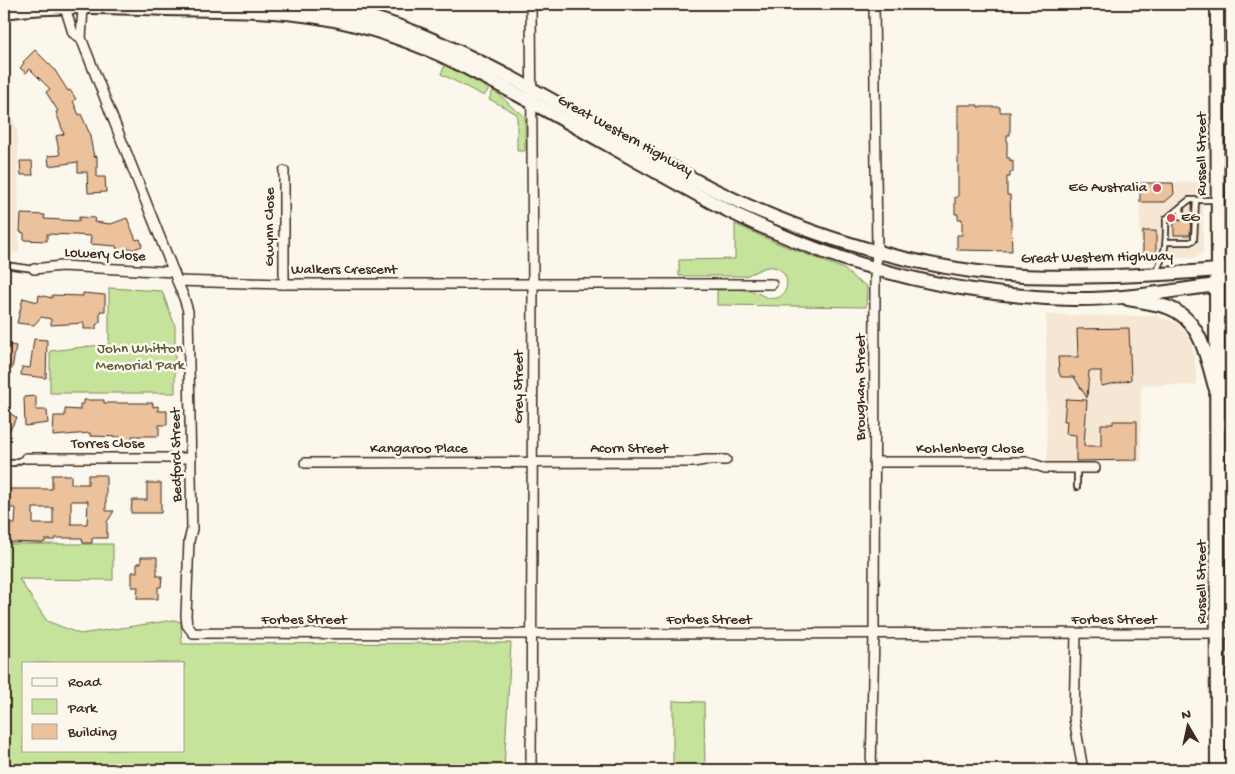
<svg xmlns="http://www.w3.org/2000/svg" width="1235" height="774" font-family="'Gochi Hand',sans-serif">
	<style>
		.built { fill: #f6e7d4 }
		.green { fill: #c5e39b; stroke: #80865c; fill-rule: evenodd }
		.building { fill: #ecc29c; stroke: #3b2a1e; fill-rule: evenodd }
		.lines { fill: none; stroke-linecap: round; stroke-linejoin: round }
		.service-casing { stroke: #3b2a1e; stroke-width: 8 }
		.minor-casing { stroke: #3b2a1e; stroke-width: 12 }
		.secondary-casing { stroke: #3b2a1e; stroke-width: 16 }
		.trunk-casing { stroke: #3b2a1e; stroke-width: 18 }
		.service { stroke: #fbf7ec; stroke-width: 4.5 }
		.minor { stroke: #fbf7ec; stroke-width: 9 }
		.secondary { stroke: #fbf7ec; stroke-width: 12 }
		.trunk { stroke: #fbf7ec; stroke-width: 14 }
		.poi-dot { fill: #d1495b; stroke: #fbf7ec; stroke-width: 2 }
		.labels { text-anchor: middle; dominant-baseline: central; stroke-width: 5; stroke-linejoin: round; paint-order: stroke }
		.street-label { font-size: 15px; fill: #3b2a1e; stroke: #fbf7ec }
		.poi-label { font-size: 15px; fill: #3b2a1e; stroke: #fbf7ec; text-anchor: end }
		.park-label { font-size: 15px; fill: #5e583d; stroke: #fbf7ec }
	</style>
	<rect width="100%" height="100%" fill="#fbf7ec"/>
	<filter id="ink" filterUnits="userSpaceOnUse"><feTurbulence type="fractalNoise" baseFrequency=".02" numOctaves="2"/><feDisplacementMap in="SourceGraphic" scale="10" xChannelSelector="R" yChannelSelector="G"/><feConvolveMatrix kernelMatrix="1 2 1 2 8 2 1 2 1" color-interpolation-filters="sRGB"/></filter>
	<g filter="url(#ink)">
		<g class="built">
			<path d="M4 95 18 133 19 253H13L4 332Z"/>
			<path d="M1203 182V253L1195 258H1140V183Z"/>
			<path d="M1046 315 1157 316 1177 323 1190 338 1195 360 1197 385H1141V462H1047Z"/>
		</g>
		<g class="green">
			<path d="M445 65 489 89 484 96 441 74Z"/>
			<path d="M493 91C504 97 504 100 513 108 517 112 523 112 525 118V151H517V114L489 99Z"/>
			<path d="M735 224 777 243 844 269 856 280 867 286 866 307 717 305V290C729 290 743 288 755 292 763 295 768 300 777 298 792 293 789 269 773 267 764 265 754 274 744 276H679V260L735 259Z"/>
			<path d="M109 288 162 291 175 326V393H50V351L109 344Z"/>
			<path d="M4 544H113V580L19 579 47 621 80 634 174 620 181 622 182 644 511 643 504 770H4ZM24 663H184V750H24Z"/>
			<path d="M673 701 704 702 705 770H673Z"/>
		</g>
		<g class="building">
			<path d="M35 50 54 69 68 91 70 90 76 99 73 101 79 115 81 114 89 132 94 157 97 156V177H105L106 192 88 193 87 172H78V162L49 166 48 156 60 155 56 136 64 134 56 112 58 111 46 92 50 89 30 69 26 73 20 68 24 63 23 62Z"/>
			<path d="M958 105H978V107H1000V112H1010V135H1007V158H1010V161L1013 160V172H1010V177H1007V195H1010L1012 251 957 250V235H962V219H958V214H955V197H958Z"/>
			<path d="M20 161H32L33 175H21Z"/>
			<path d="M1140 183H1173L1174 194 1165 202H1140Z"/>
			<path d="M21 214 45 215 44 219 79 221V217L95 218 94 222 111 224 127 218 136 240 140 239 142 246 132 250 131 248 118 252 116 246 90 244 91 236 75 235 47 234V241L24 240V233L20 232Z"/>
			<path d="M1185 217H1191L1190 235H1174V218H1177L1181 221Z"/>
			<path d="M1143 231H1156V255L1143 256Z"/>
			<path d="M83 293 105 295V311H100V322L96 325V329H84V323L51 325V319L41 317 34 325 17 323 23 298 38 302 39 295 52 298V295L83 296Z"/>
			<path d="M1129 328 1131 380 1101 386V371H1089L1087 398 1074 377H1061L1059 372 1058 357H1078L1077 329Z"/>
			<path d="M34 339 47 340 46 378 21 375 22 367 30 368Z"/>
			<path d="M4 344 16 346 12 369 4 367Z"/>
			<path d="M36 396V410H47L48 423 25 426 24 397Z"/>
			<path d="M1066 399 1087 400 1084 446H1101V424H1113V421H1137V460L1076 461V435L1066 434 1067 421H1064Z"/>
			<path d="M84 400H104V403H153V407L158 406V411H167V425H159V436H132V441H122V437L90 436V433L53 436 54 416H65V409L80 410V404H84Z"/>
			<path d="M4 409 17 418 4 439Z"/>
			<path d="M52 475H71V484H88V475H106V511H114L107 522V538H92V543H83L82 538H55V540H45V542L42 543 4 542V524H15L16 508H7V489H52ZM71 501H88L87 524H71ZM33 508H53V524H33Z"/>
			<path d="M147 483H161V513H131L132 500H147Z"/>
			<path d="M141 557H157V576H162L161 587H158V599H137L138 587H132V572H137V563H141Z"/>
		</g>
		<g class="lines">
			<defs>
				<g id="service">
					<path d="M1181 207V217"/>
					<path d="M1166 242H1190L1194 240 1196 200"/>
					<path d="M12 266 34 269"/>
					<path d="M1155 273C1167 252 1166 242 1166 219L1189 200H1218"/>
					<path d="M4 463H14L26 458"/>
					<path d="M1077 487V469"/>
				</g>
				<g id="minor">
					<path d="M64 4 73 33 81 38"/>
					<path d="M83 8 81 38 184 298 188 311 192 529 189 541 186 616 187 625 193 633 532 634 1231 633"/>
					<path d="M1218 55 1231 56"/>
					<path d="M34 269 61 266 174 272"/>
					<path d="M177 281 284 284H772"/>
					<path d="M284 284V171"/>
					<path d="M1218 425H1231"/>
					<path d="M26 458H191"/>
					<path d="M874 462H1027L1045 468H1095"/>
					<path d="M305 463 693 462 705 460H726"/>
					<path d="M1076 634 1074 718 1083 770"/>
					<path d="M531 770 533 284 531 4"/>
					<path d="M871 770 874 633 875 278 877 252 874 4"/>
				</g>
				<g id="secondary">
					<path d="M300 4C380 11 449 45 519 82 578 114 636 148 695 180 782 226 880 259 978 272 1023 278 1069 277 1115 276 1149 275 1183 273 1218 270L1217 4"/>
					<path d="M4 12C57 5 113 7 167 9 217 10 268 9 318 17 361 24 402 38 441 55 507 87 571 124 635 160 680 185 725 211 772 231 867 273 968 296 1072 299 1120 300 1169 291 1217 285"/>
					<path d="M1128 299C1141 301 1154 303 1167 307 1201 319 1206 356 1215 387"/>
				</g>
				<path id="trunk" d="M1218 770 1217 285 1218 270 1231 267"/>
			</defs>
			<use href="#service" class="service-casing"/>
			<use href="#minor" class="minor-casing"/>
			<use href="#secondary" class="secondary-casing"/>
			<use href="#trunk" class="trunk-casing"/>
			<use href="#service" class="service"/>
			<use href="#minor" class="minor"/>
			<use href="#secondary" class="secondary"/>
			<use href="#trunk" class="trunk"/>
		</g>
	</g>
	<g class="poi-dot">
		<circle cx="1157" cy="188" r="5"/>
		<circle cx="1171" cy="218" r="5"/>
	</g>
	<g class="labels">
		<g class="street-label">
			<text transform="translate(625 136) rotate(29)">Great Western Highway</text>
			<text transform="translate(1202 154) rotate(-90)">Russell Street</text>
			<text transform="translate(270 227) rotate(-90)">Gwynn Close</text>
			<text transform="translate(105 255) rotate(3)">Lowery Close</text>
			<text transform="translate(1097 258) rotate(-1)">Great Western Highway</text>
			<text x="344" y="270">Walkers Crescent</text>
			<text transform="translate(519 387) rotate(-90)">Grey Street</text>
			<text transform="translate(861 387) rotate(-90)">Brougham Street</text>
			<text x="108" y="444">Torres Close</text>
			<text x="419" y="449">Kangaroo Place</text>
			<text x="629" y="449">Acorn Street</text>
			<text x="970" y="449">Kohlenberg Close</text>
			<text transform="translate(177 455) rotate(-91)">Bedford Street</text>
			<text transform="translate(1202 582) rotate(-90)">Russell Street</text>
			<text x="304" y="620">Forbes Street</text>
			<text x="709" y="620">Forbes Street</text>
			<text x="1114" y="620">Forbes Street</text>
		</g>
		<g class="poi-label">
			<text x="1147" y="188">EG Australia</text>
			<text x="1181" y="218" text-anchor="start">EG</text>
		</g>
		<g class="park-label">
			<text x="140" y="349">John Whitton<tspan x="140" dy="17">Memorial Park</tspan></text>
		</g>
	</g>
	<rect width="1235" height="774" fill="none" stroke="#fbf7ec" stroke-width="20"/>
	<rect x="10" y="10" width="1215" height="754" fill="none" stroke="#3b2a1e" stroke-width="2" filter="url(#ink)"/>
	<rect x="22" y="662" width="162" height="90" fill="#fbf7ec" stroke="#aea59a"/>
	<rect x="32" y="678" width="25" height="8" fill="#fbf7ec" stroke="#aea59a"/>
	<text x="68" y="686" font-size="15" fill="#3b2a1e">Road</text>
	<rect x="32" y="699" width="25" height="15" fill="#c5e39b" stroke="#aea59a"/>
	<text x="68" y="712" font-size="15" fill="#3b2a1e">Park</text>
	<rect x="32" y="724" width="25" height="15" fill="#ecc29c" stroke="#aea59a"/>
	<text x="68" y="736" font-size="15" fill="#3b2a1e">Building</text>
	<g transform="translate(1188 726) rotate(351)" stroke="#fbf7ec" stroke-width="4" paint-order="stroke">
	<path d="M0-4L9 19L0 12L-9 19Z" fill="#3b2a1e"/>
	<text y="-8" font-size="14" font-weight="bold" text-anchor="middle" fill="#3b2a1e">N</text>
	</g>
</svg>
